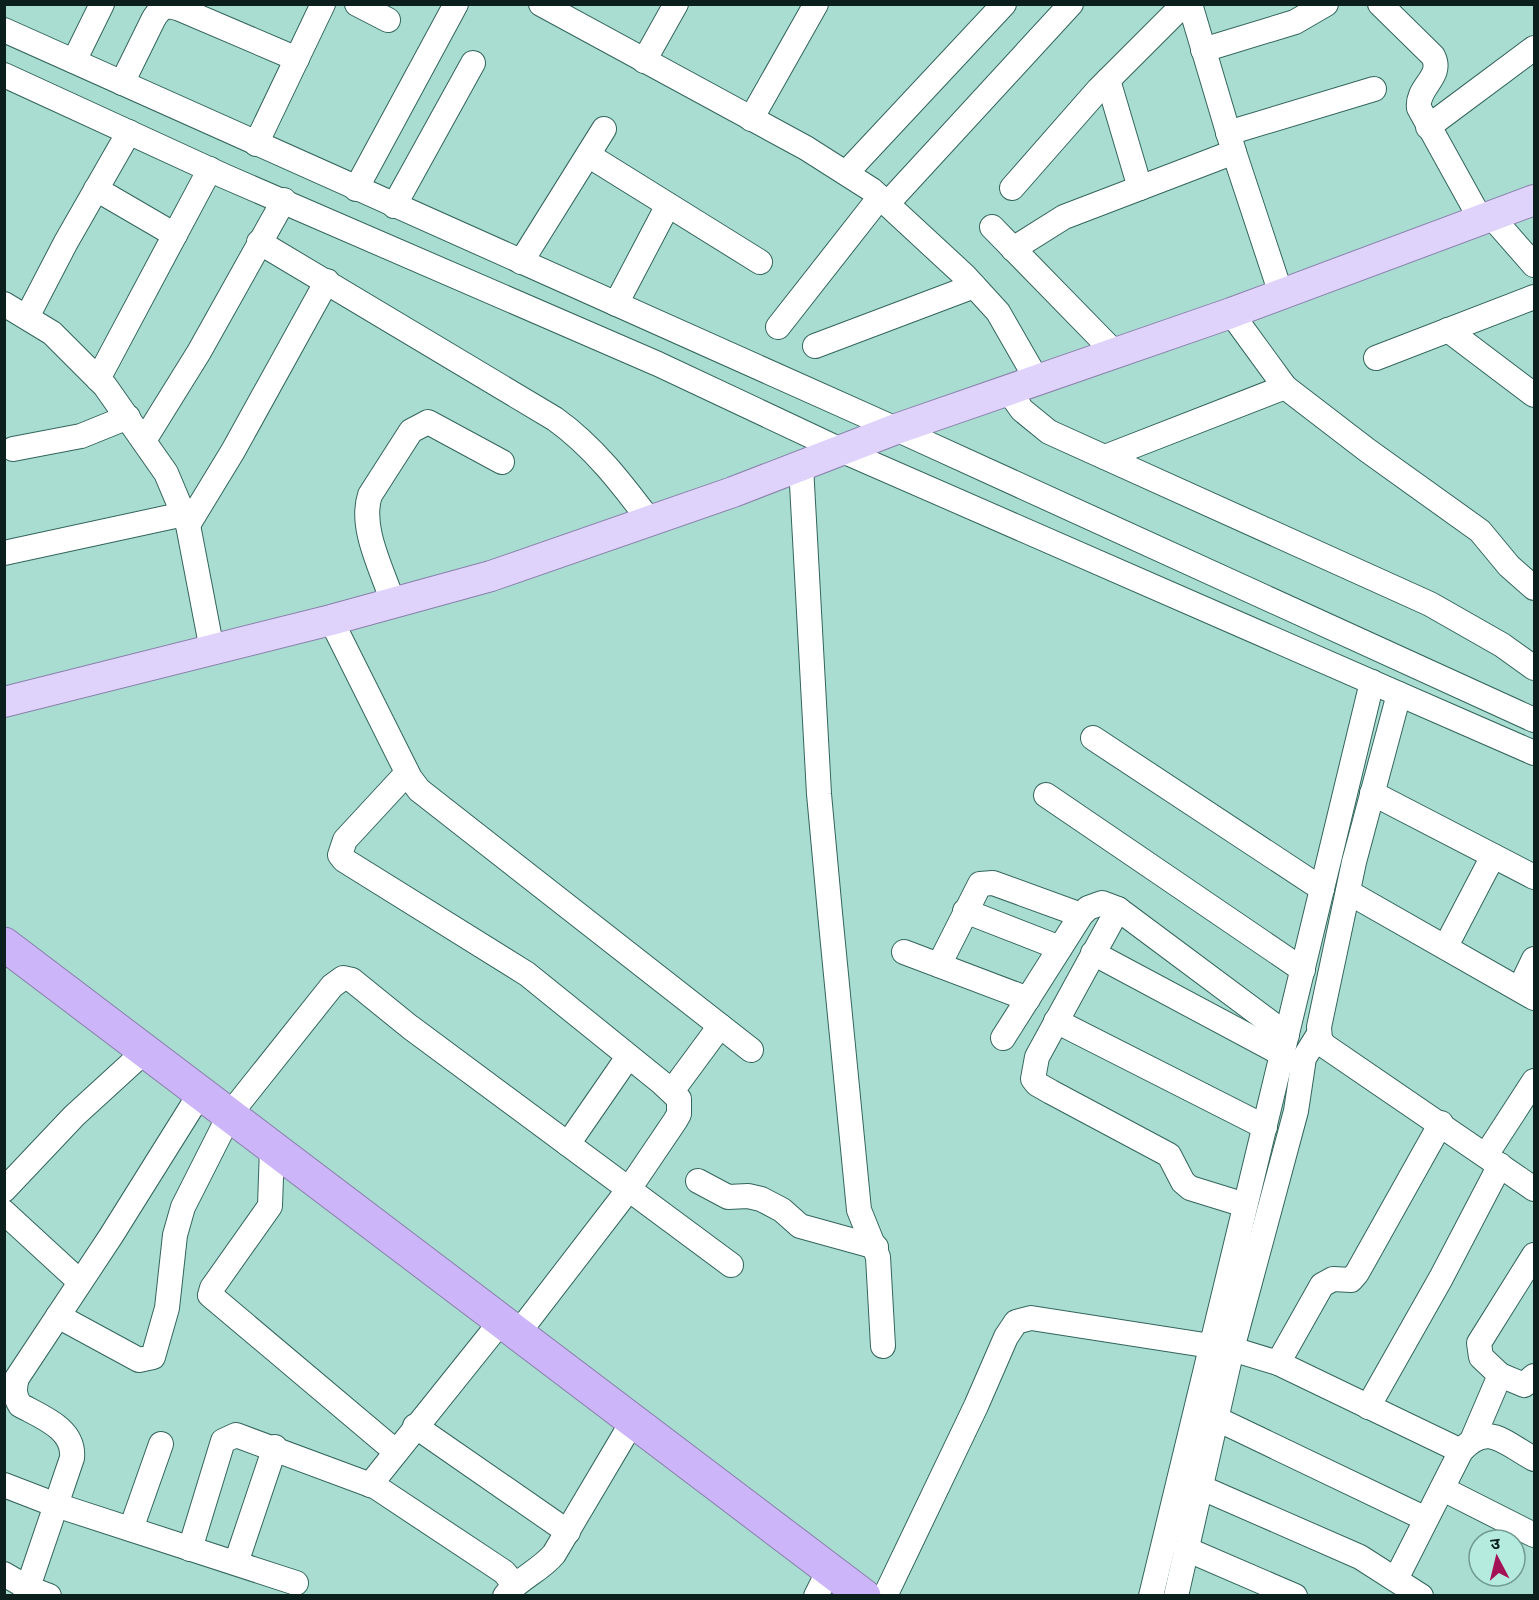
<svg xmlns="http://www.w3.org/2000/svg" width="1539" height="1600" font-family="'Fira Sans','Noto Sans Devanagari',sans-serif">
	<style>
		.lines { fill: none; stroke-linecap: round; stroke-linejoin: round }
		.minor-casing { stroke: #33655c; stroke-width: 26 }
		.major-casing { stroke: #8881ab; stroke-width: 32 }
		.highway-casing { stroke: #8881ab; stroke-width: 35 }
		.minor { stroke: #fff; stroke-width: 24 }
		.major { stroke: #e0d3fb; stroke-width: 30 }
		.highway { stroke: #ccb5f8; stroke-width: 33 }
	</style>
	<rect width="100%" height="100%" fill="#a9ddd2"/>
	<g class="lines">
		<defs>
			<g id="minor">
				<path d="M357 4 388 20"/>
				<path d="M541 4 806 148 872 190 965 276 998 312 1037 380"/>
				<path d="M1190 4 1234 152 1281 294"/>
				<path d="M1380 4 1433 56C1444 77 1416 87 1419 108L1481 220"/>
				<path d="M4 30 896 429 1534 720"/>
				<path d="M1203 50 1295 22 1326 4"/>
				<path d="M74 61 102 4"/>
				<path d="M644 61 676 4"/>
				<path d="M4 75 224 176 658 364 843 451 1534 753"/>
				<path d="M1108 80 1140 188"/>
				<path d="M122 83 153 20C160 7 167 4 180 9L297 59"/>
				<path d="M751 119 816 4"/>
				<path d="M1428 127 1534 48"/>
				<path d="M1228 133 1374 89"/>
				<path d="M256 144 323 4"/>
				<path d="M588 155 760 262"/>
				<path d="M847 172 1004 4"/>
				<path d="M1012 188 1098 90 1184 4"/>
				<path d="M96 189 175 235"/>
				<path d="M356 189 456 4"/>
				<path d="M887 204 1071 4"/>
				<path d="M394 206 473 63"/>
				<path d="M1491 216 1534 265"/>
				<path d="M992 227 1115 353"/>
				<path d="M259 242 555 419C594 447 622 484 650 521"/>
				<path d="M1013 249 1064 217 1234 152"/>
				<path d="M521 262 604 129"/>
				<path d="M4 304 52 333 105 386 166 473 188 525 212 650"/>
				<path d="M616 304 668 205"/>
				<path d="M1231 313 1285 387 1367 450 1480 531 1509 566 1534 588"/>
				<path d="M27 317 66 242 129 132"/>
				<path d="M778 327 880 197"/>
				<path d="M1448 330 1534 395"/>
				<path d="M815 346 974 286"/>
				<path d="M1376 358 1534 297"/>
				<path d="M98 379 210 169"/>
				<path d="M1007 389 1022 410 1049 432 1430 604 1502 645 1534 668"/>
				<path d="M145 439 199 352 284 200"/>
				<path d="M13 449 81 436 128 417"/>
				<path d="M1105 457 1285 387"/>
				<path d="M801 466 819 794 830 913 859 1210 878 1257 883 1346"/>
				<path d="M188 525 233 451 327 281"/>
				<path d="M4 553 184 514"/>
				<path d="M393 603C383 571 359 528 370 495L411 431 428 422 502 462"/>
				<path d="M331 620 410 778 419 790 751 1050"/>
				<path d="M1399 694 1354 862 1319 1027 1320 1040 1325 1046 1534 1189"/>
				<path d="M1093 738 1322 889"/>
				<path d="M407 773 345 840 340 855 344 860 527 974 662 1083 679 1099V1114L675 1121 629 1189 519 1332"/>
				<path d="M1372 793 1534 877"/>
				<path d="M1046 795 1303 970"/>
				<path d="M1348 892 1534 998"/>
				<path d="M1118 909 1037 1057 1033 1079 1037 1084 1051 1092 1169 1155 1183 1182 1190 1188 1245 1205"/>
				<path d="M965 911 1060 948"/>
				<path d="M1446 946 1493 856"/>
				<path d="M904 952 1028 999"/>
				<path d="M1093 953 1282 1054"/>
				<path d="M939 965 980 884 993 883 1081 915"/>
				<path d="M1520 988 1534 959"/>
				<path d="M1056 1021 1265 1127"/>
				<path d="M1003 1038 1081 915 1088 908 1102 903 1118 909 1287 1035"/>
				<path d="M672 1091 720 1026"/>
				<path d="M568 1144 628 1057"/>
				<path d="M272 1147 270 1206 212 1288 210 1295 395 1451"/>
				<path d="M1486 1155 1534 1081"/>
				<path d="M698 1181 728 1197 748 1196 761 1199 782 1210 800 1226 876 1247"/>
				<path d="M4 1190 74 1116 144 1052"/>
				<path d="M4 1212 80 1282"/>
				<path d="M58 1316 139 1360 153 1357 167 1308 175 1235 183 1207 230 1114 332 986 343 978 352 980 410 1027 731 1265"/>
				<path d="M1232 1349 1296 1111 1304 1058 1319 1034"/>
				<path d="M1278 1363 1322 1285 1333 1279 1351 1280 1357 1273 1441 1123"/>
				<path d="M1500 1375 1524 1385 1534 1376"/>
				<path d="M1368 1407 1441 1278 1500 1165"/>
				<path d="M1215 1418 1426 1519"/>
				<path d="M415 1426 568 1532"/>
				<path d="M1473 1438 1500 1375 1481 1357 1479 1343 1534 1255"/>
				<path d="M4 1485 56 1505 296 1583"/>
				<path d="M370 1485 503 1319"/>
				<path d="M1200 1487 1360 1557 1421 1596"/>
				<path d="M1443 1489 1534 1535"/>
				<path d="M131 1529 161 1444"/>
				<path d="M190 1549 223 1441 236 1435 376 1487 504 1572 514 1584"/>
				<path d="M1186 1549 1295 1596"/>
				<path d="M236 1563 275 1447"/>
				<path d="M4 1574 28 1588 49 1596"/>
				<path d="M1396 1579 1461 1451C1488 1421 1504 1443 1534 1459"/>
				<path d="M25 1596 72 1458C75 1429 42 1417 20 1405 14 1396 14 1388 17 1378L111 1236 201 1092"/>
				<path d="M505 1596C519 1578 540 1571 554 1554L634 1419"/>
				<path d="M816 1596 830 1568"/>
				<path d="M885 1596 976 1406 1006 1337 1016 1322 1031 1318 1211 1346"/>
				<path d="M1151 1596 1372 682"/>
				<path d="M1176 1596 1232 1349 1278 1363 1461 1451"/>
			</g>
			<path id="major" d="M4 702 331 620 491 576 733 492 896 429 1231 313 1534 200"/>
			<path id="highway" d="M4 944 864 1596"/>
		</defs>
		<use href="#minor" class="minor-casing"/>
		<use href="#major" class="major-casing"/>
		<use href="#highway" class="highway-casing"/>
		<use href="#minor" class="minor"/>
		<use href="#major" class="major"/>
		<use href="#highway" class="highway"/>
	</g>
	<rect width="1539" height="1600" fill="none" stroke="#0b201d" stroke-width="12"/>
	<g transform="translate(1497 1558) rotate(353)"><circle r="28" fill="#b5ebdf" stroke="#719a91" stroke-width="1.5"/>
	<path d="M0-4.5L10 22L0 15L-10 22Z" fill="#a31256"/>
	<text y="-9" font-size="16" font-weight="bold" text-anchor="middle" fill="#0b201d">उ</text>
	</g>
</svg>
